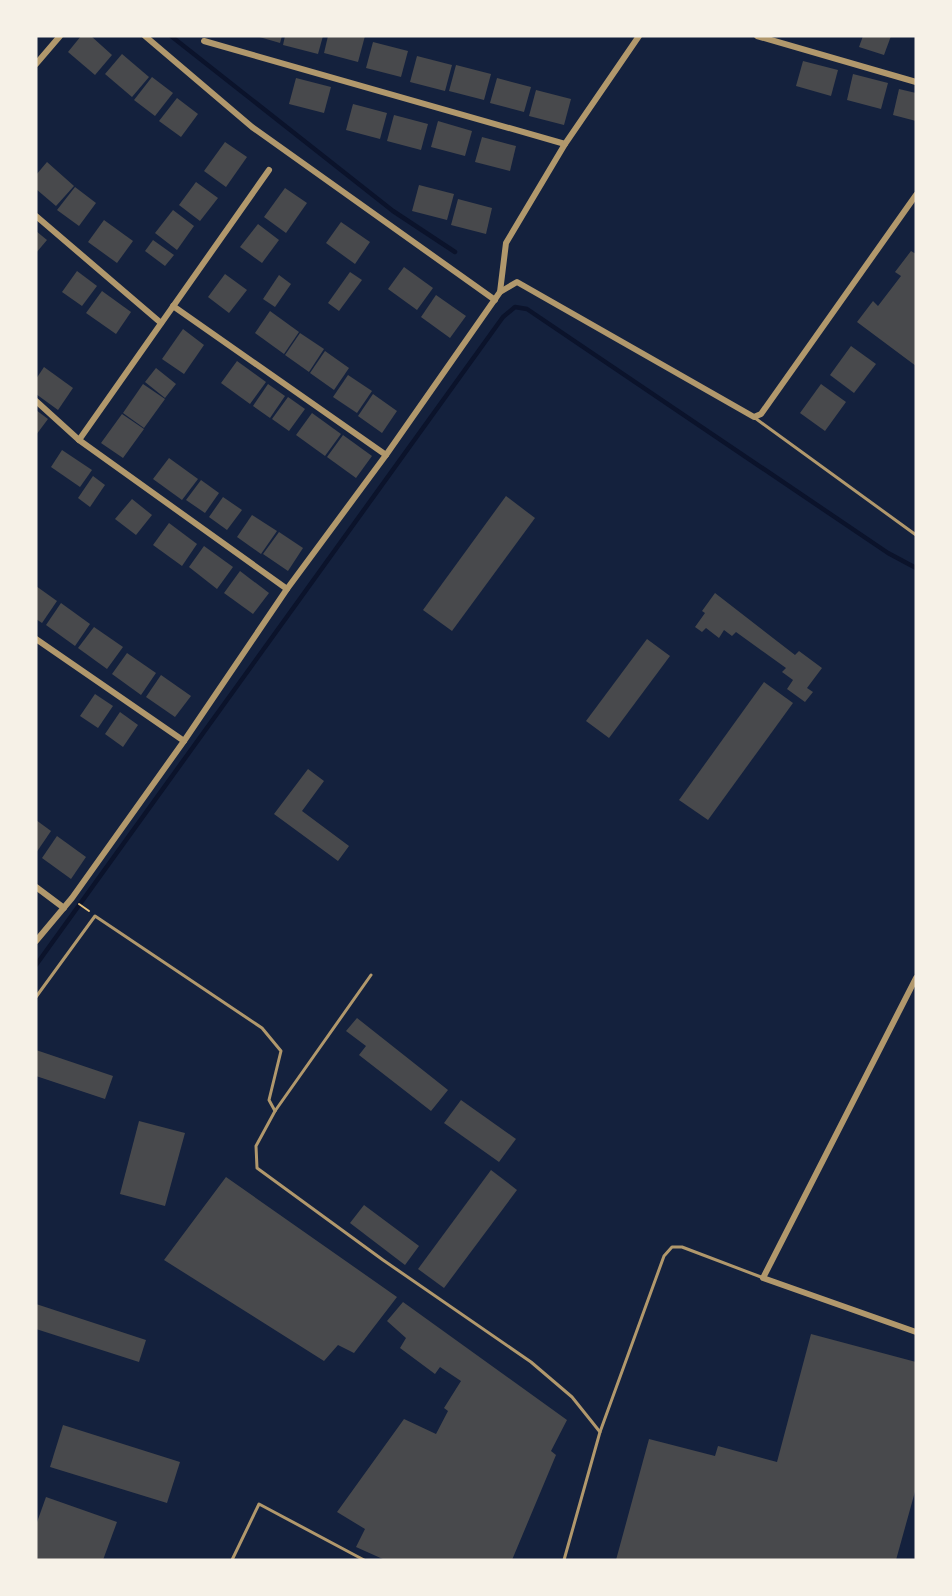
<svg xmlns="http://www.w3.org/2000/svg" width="952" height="1596" font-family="'Roboto Serif',serif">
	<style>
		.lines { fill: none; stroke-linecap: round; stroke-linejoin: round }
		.stream { stroke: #0b132b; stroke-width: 4.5 }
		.building { fill: #48494c }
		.path { stroke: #e5c07b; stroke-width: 2 }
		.service { stroke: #b1986c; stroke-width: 3 }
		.minor { stroke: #b1986c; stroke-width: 6 }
	</style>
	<rect width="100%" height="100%" fill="#14213d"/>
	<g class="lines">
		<g class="stream">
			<path d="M171 36 393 211 455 252"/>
			<path d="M36 965 503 317 515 307 527 309 888 553 916 568"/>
		</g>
	</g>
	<g class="building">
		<path d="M81 36H91L112 55 95 75 68 52Z"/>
		<path d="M256 36H282L280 43Z"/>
		<path d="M285 36H323L318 54 283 45Z"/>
		<path d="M328 36H365L358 62 324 53Z"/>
		<path d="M863 36H891L884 55 859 47Z"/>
		<path d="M373 42 408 51 401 77 366 68Z"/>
		<path d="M122 54 149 77 132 97 105 74Z"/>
		<path d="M417 56 452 65 445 91 410 82Z"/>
		<path d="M803 61 838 70 831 96 796 86Z"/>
		<path d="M456 65 491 74 484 100 449 91Z"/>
		<path d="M853 74 888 83 881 109 847 100Z"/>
		<path d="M152 77 173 93 155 116 134 100Z"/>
		<path d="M296 78 331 87 324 113 289 104Z"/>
		<path d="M497 78 531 87 524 112 490 103Z"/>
		<path d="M899 89 916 93V121L893 115Z"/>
		<path d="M536 90 571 99 564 125 529 116Z"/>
		<path d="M177 98 198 114 181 137 159 121Z"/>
		<path d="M353 104 387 113 380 139 346 130Z"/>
		<path d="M394 115 428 124 421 150 387 141Z"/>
		<path d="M438 121 472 131 465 156 431 147Z"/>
		<path d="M482 137 516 146 510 171 475 162Z"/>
		<path d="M225 142 247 157 226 187 204 171Z"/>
		<path d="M47 162 74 186 56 206 36 189V175Z"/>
		<path d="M196 182 218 198 200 221 179 205Z"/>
		<path d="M419 185 454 194 447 220 412 211Z"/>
		<path d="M75 187 96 203 79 226 57 210Z"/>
		<path d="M285 188 307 203 286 233 264 217Z"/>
		<path d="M458 199 492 208 486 234 451 225Z"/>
		<path d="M173 210 194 226 177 250 155 233Z"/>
		<path d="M104 220 133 241 117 263 88 242Z"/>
		<path d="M341 222 370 242 355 264 326 243Z"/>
		<path d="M258 224 279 240 262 263 240 247Z"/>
		<path d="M36 231 47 240 36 253Z"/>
		<path d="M153 240 174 255 165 266 145 251Z"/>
		<path d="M911 251 916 254V366L857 322 873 301 878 306 901 276 895 272Z"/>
		<path d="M404 267 433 288 417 310 388 289Z"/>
		<path d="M77 271 97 286 82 306 62 292Z"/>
		<path d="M350 272 362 280 339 311 328 303Z"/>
		<path d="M225 274 247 290 229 313 208 297Z"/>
		<path d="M279 275 291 284 275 307 263 299Z"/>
		<path d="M102 291 131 312 116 334 86 313Z"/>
		<path d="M436 295 466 316 450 338 421 317Z"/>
		<path d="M270 311 299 332 284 354 255 333Z"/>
		<path d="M183 329 204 345 184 374 162 359Z"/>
		<path d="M300 333 324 349 309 372 285 355Z"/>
		<path d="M851 346 876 364 854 393 830 375Z"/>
		<path d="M325 351 349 368 334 390 310 373Z"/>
		<path d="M237 361 266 382 250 404 221 383Z"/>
		<path d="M44 367 73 388 58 410 36 394V379Z"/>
		<path d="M156 368 176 384 165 398 145 382Z"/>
		<path d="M348 375 372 391 357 413 333 397Z"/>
		<path d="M143 384 165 399 144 428 123 413Z"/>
		<path d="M268 384 285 396 270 418 253 406Z"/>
		<path d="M821 384 846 402 825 431 800 413Z"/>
		<path d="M373 394 397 411 382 433 358 416Z"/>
		<path d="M288 397 305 409 289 431 272 419Z"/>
		<path d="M36 410 48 419 36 435Z"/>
		<path d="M312 413 341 434 325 456 296 435Z"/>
		<path d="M122 414 144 429 123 458 101 443Z"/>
		<path d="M343 435 372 456 356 478 327 457Z"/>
		<path d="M62 450 92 470 80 487 51 467Z"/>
		<path d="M169 458 198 479 182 500 153 479Z"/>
		<path d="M93 476 105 485 90 507 78 498Z"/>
		<path d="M201 480 219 493 205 513 186 500Z"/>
		<path d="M506 496 535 518 452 631 423 610Z"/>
		<path d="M223 497 242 510 227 530 209 517Z"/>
		<path d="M132 499 152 515 136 535 115 519Z"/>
		<path d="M252 515 277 531 261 554 237 537Z"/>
		<path d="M169 523 197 544 182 566 153 545Z"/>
		<path d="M279 532 303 548 288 571 263 554Z"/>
		<path d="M204 546 233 567 217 589 189 567Z"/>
		<path d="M240 571 269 593 253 614 224 593Z"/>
		<path d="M36 586 57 601 42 623 36 619Z"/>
		<path d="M715 593 795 655 799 651 822 668 807 688 813 692 805 702 787 689 793 680 782 672 786 668 736 632 732 636 724 630 719 638 706 628 702 632 695 627 705 613 702 611Z"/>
		<path d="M61 603 90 624 75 646 46 625Z"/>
		<path d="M94 627 123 647 107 669 78 648Z"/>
		<path d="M647 639 670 656 609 738 586 721Z"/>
		<path d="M127 653 156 673 141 695 112 674Z"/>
		<path d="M161 675 191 696 175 717 146 697Z"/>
		<path d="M764 682 793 703 708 820 679 800Z"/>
		<path d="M95 694 113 706 98 728 80 716Z"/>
		<path d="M120 712 138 725 123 747 105 734Z"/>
		<path d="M308 769 324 781 302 811 349 846 338 861 274 814Z"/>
		<path d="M36 820 51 831 36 853Z"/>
		<path d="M57 836 86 857 71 879 42 858Z"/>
		<path d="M357 1018 448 1090 431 1111 359 1055 366 1046 346 1031Z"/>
		<path d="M36 1050 113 1076 105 1099 36 1076Z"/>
		<path d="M461 1100 516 1139 499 1162 444 1123Z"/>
		<path d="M139 1121 185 1133 165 1206 120 1194Z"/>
		<path d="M491 1170 517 1190 444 1288 418 1269Z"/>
		<path d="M226 1177 397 1297 354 1353 338 1345 324 1361 164 1260Z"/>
		<path d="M364 1205 419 1246 405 1265 350 1223Z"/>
		<path d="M403 1302 567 1420 551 1451 556 1455 512 1560H385L356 1547 365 1529 337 1512 404 1419 436 1434 448 1411 444 1408 461 1381 440 1367 435 1374 400 1348 406 1338 387 1321Z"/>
		<path d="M36 1304 146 1340 139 1362 36 1329Z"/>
		<path d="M811 1334 916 1362V1488L896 1560H616L649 1439 715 1456 718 1446 777 1462Z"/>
		<path d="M63 1425 180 1462 167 1503 50 1467Z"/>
		<path d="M46 1497 117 1522 103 1560H36V1525Z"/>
	</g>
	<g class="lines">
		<path class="path" d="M79 904 89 911"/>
		<g class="service">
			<path d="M755 418 916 535"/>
			<path d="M371 975 275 1111 256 1146 257 1168 383 1260 531 1362 572 1397 600 1432 564 1560"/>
			<path d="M36 997 95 916 262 1028 281 1051 269 1100 275 1111"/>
			<path d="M600 1432 664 1256 672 1247H682L761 1277"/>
			<path d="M232 1560 259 1504 364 1560"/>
		</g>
		<g class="minor">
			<path d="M145 36 252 127 495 300"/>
			<path d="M757 36 916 82"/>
			<path d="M204 41 565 144"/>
			<path d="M36 64 60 36"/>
			<path d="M36 216 161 323"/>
			<path d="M500 292 506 243 565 144 639 36"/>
			<path d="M173 306 386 455"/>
			<path d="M36 401 79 440 287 589"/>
			<path d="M79 440 269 170"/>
			<path d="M36 639 184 741"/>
			<path d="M36 887 64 908"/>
			<path d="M36 941 72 898 184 741 287 589 386 455 500 292 517 282 754 417 761 414 916 195"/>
			<path d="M916 978 763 1278 916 1332"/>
		</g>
	</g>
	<rect width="952" height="1596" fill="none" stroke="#f6f1e7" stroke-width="75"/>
</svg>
